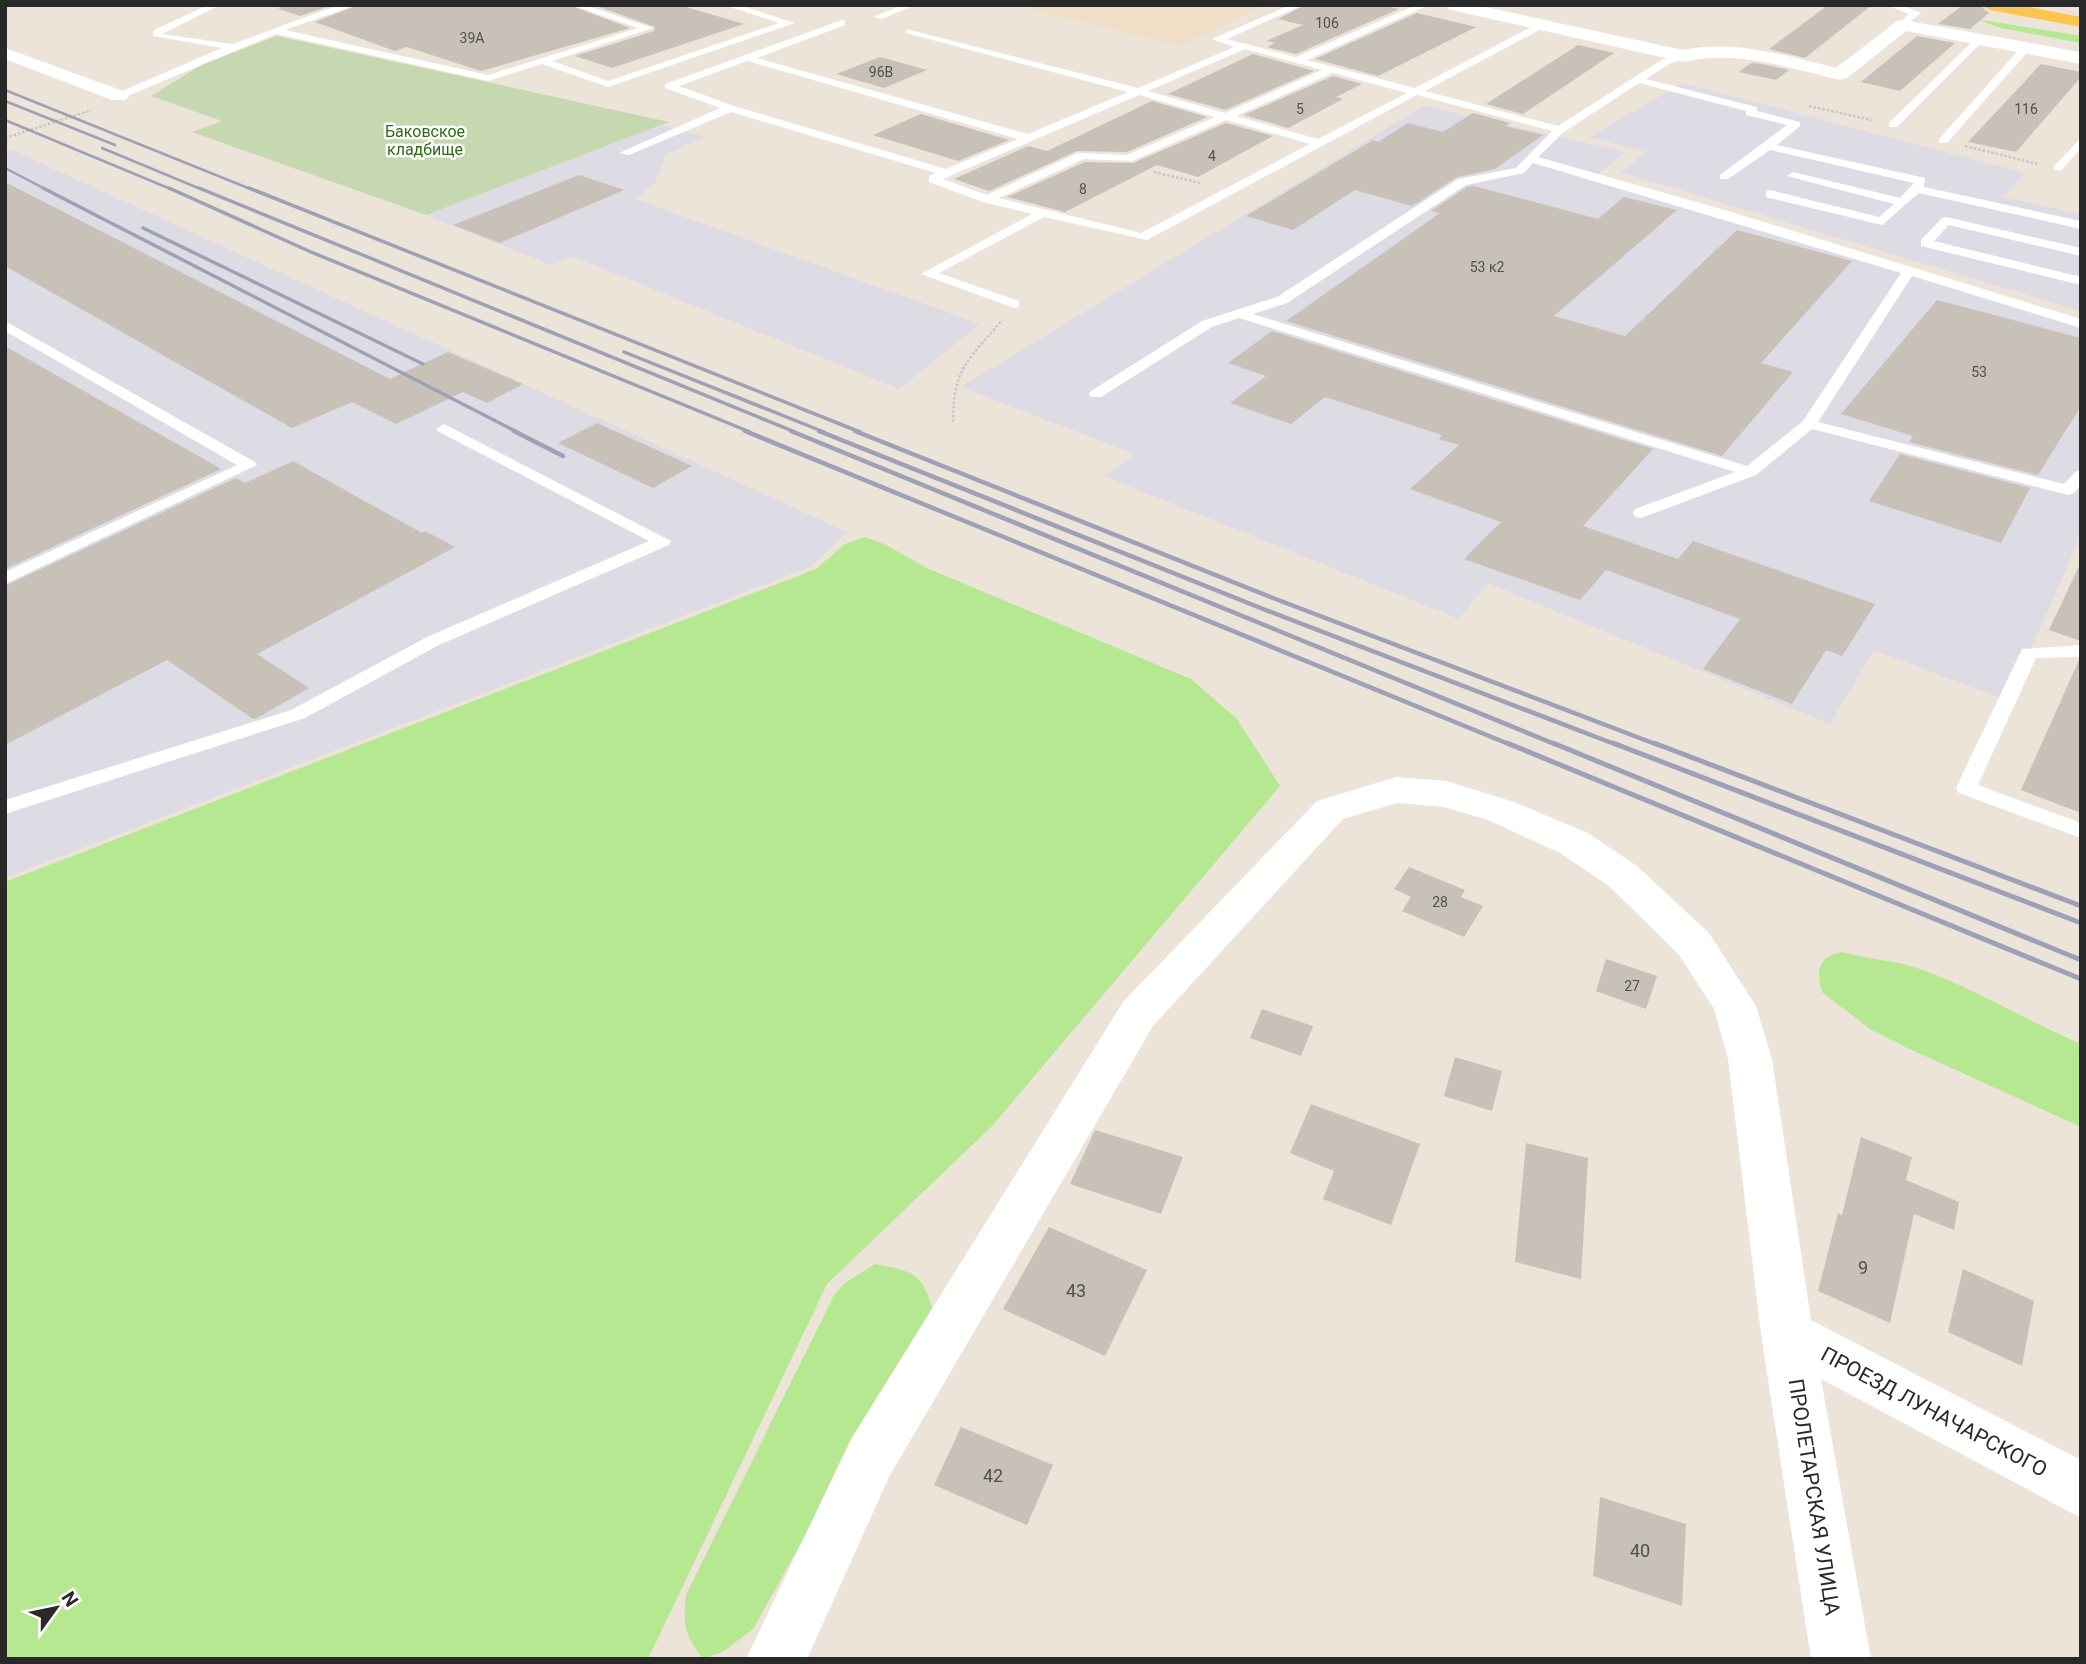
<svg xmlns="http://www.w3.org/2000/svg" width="2086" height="1664" font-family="Roboto,sans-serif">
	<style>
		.industrial { fill: #dddbe4 }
		.education { fill: #f0dfc7 }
		.green { fill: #b5e891 }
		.cemetery { fill: #c6d8af }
		.building { fill: #c7c1b8 }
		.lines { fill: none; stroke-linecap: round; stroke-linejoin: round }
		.path { stroke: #c7c7c7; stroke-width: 2.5; stroke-dasharray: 2.5 2; stroke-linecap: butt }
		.service { fill: #fff; fill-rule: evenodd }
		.minor { fill: #fff; fill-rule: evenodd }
		.primary { fill: #fbc550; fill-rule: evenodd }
		.rail-far3 { stroke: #9ca1b5; stroke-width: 2.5 }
		.rail-far2 { stroke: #9ca1b5; stroke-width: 3.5 }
		.rail-far1 { stroke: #9ca1b5; stroke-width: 4.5 }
		.rail { stroke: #9ca1b5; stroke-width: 5 }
		.labels { text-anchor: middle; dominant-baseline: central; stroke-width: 5; stroke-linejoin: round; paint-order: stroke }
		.number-label { font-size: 14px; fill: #504f4d }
		.far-park-label { font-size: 16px; fill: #2d6b14; stroke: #fff }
		.near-number-label { font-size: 18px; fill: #504f4d }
		.near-street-label { font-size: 21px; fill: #292929; stroke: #fff }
	</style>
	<rect width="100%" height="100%" fill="#ece3d9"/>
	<g class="industrial">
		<path d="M1682 83 2025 173 2003 197 2081 214V311L1620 172 1647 152 1590 137Z"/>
		<path d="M1424 106 1626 152 1596 175 2081 320V535L2008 701 1874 650 1830 724 1487 583 1459 619 1104 476 1135 454 961 387Z"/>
		<path d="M662 125 706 137 666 154 655 183 635 199 980 324 899 389 574 257 551 265 426 215Z"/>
		<path d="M12 150 847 532 810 567 5 878V152Z"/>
	</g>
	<path class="education" d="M1037 5H1266L1179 46 1028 9Z"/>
	<g class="green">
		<path d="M1976 19 2081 36V43L2001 28Z"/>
		<path d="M865 537 884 544 929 569 1191 679 1237 719 1280 786 992 1126 827 1284 648 1659H5V882L816 569 845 544Z"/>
		<path d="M1843 952C1870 960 1896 960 1923 970 1977 990 2027 1021 2081 1044V1127L1901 1045 1870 1029 1822 992C1816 970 1818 956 1843 952Z"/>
		<path d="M875 1264C908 1270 923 1272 932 1308L753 1629 724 1651 704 1659C684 1635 683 1626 686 1595L834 1295 845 1283Z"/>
	</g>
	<path class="cemetery" d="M277 36 669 122 426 215 192 132 222 121 151 96 203 64Z"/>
	<g class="building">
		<path d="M280 5H332L300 16 279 9Z"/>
		<path d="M358 5H569L630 28 481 71 407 47 395 51 315 22Z"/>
		<path d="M594 5H679L744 24 612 68 575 56 654 31 655 27Z"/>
		<path d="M1305 5H1381L1399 9 1296 54 1267 47 1275 43 1266 41 1303 25 1278 19Z"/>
		<path d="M1828 5H1872L1805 58 1769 49Z"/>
		<path d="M1963 5H1979L1989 13 1970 29 1938 24Z"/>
		<path d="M1417 13 1476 27 1378 76 1315 59Z"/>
		<path d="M1917 36 1955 43 1900 91 1861 82Z"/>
		<path d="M1578 45 1614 53 1523 114 1486 104Z"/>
		<path d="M1253 54 1314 71 1225 110 1168 94Z"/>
		<path d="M880 57 927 70 884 88 836 74Z"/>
		<path d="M1751 63 1762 64 1789 70 1776 80 1739 72Z"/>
		<path d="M2041 64 2081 72V77L2016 152 1968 142Z"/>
		<path d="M1333 76 1362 84 1336 97 1343 99 1288 128 1244 115Z"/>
		<path d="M1152 101 1207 117 1127 152 1077 151 989 191 954 179 1028 146 1047 151Z"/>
		<path d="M1473 113 1510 123 1505 126 1543 135 1495 169 1457 177 1412 206 1355 190 1293 230 1246 216 1373 140 1378 142 1408 123 1443 132Z"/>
		<path d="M921 114 1009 140 958 161 873 135Z"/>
		<path d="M1226 123 1273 136 1198 177 1157 165 1065 212 1007 197 1085 162 1133 163Z"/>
		<path d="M579 175 624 190 500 243 453 225Z"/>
		<path d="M5 182 390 379 448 352 523 384 487 403 463 392 396 424 352 402 292 428 5 266Z"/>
		<path d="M1474 186 1598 219 1624 197 1677 210 1554 316 1625 336 1737 230 1852 261 1761 363 1793 372 1722 456 1286 321 1440 213 1431 211 1467 187Z"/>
		<path d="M1937 300 2081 338V406L2038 475 1909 442 1913 436 1841 414Z"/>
		<path d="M1272 331 1653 449 1583 526 1678 559 1693 541 1875 604 1842 656 1826 650 1792 704 1703 669 1740 619 1606 570 1580 600 1464 559 1501 522 1410 489 1459 445 1439 439 1442 435 1325 397 1291 424 1230 403 1266 376 1228 363Z"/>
		<path d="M5 346 221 469 5 569Z"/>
		<path d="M597 423 692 466 653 488 558 443Z"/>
		<path d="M1900 454 2030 488 2001 543 1869 501Z"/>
		<path d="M293 461 422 533 425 531 455 547 257 654 309 688 257 718 253 719 167 660 5 745V586L236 478 245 483Z"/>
		<path d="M2081 562V641L2049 630Z"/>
		<path d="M2079 660H2081V813L2021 790Z"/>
		<path d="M1409 867 1465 890 1461 897 1483 906 1464 937 1402 911 1411 897 1394 889Z"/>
		<path d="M1606 959 1657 976 1646 1009 1596 991Z"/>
		<path d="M1262 1009 1313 1026 1301 1056 1250 1038Z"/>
		<path d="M1455 1057 1502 1071 1492 1111 1444 1096Z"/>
		<path d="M1311 1104 1420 1144 1391 1225 1323 1199 1334 1171 1290 1153Z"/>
		<path d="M1095 1130 1183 1157 1161 1214 1070 1184Z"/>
		<path d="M1861 1137 1912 1157 1906 1180 1959 1202 1954 1230 1914 1214 1890 1323 1818 1291 1838 1213 1842 1215Z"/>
		<path d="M1526 1143 1588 1158 1581 1279 1515 1262Z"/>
		<path d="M1049 1227 1147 1270 1105 1356 1003 1309Z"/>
		<path d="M1963 1269 2034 1301 2022 1366 1948 1332Z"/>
		<path d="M961 1427 1053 1465 1027 1525 934 1485Z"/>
		<path d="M1600 1497 1686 1524 1682 1606 1593 1576Z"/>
	</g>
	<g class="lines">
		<g class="path">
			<path d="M1809 106 1872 120"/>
			<path d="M5 138 89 111"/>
			<path d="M1965 146 2038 164"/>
			<path d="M1154 172 1200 183"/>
			<path d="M953 422C953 367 969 360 1002 320"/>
		</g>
		<g class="service">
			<path d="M208 5H220L162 34 233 44 319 12 341 5H356L285 30 488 75 638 28 571 5H585L653 28 552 61 608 81 779 23 724 5H739L795 23 608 87 542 64 488 81 276 34 123 98H115V94L222 48 153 36 154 30Z"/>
			<path d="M902 5H916L881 19 873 17Z"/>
			<path d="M1290 5H1303L1227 39 1296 57 1416 5H1429L1307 60 1415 88 1537 24H1543V28L1425 91 1558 126 1663 59 1683 53 1688 56 1687 58 1671 63 1646 79 1757 107V111L1800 122V126L1777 145 1925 178 1924 187 2081 221V229L1919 193 1882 225 1766 197V191L1770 190 1879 217 1894 204 1787 176 1793 172 1900 198 1914 183 1770 150 1728 179H1720V175L1787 125 1746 115V111L1639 83 1564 132 1538 157 1728 211 2081 319V328L1912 276 1818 422 2064 484 2075 472 2081 470V485L2074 493 2068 495 1812 429 1756 475 1641 518 1635 517 1633 513 1635 509 1735 472 1239 318 1212 327 1101 397H1091L1089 394 1091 391 1202 321 1277 297 1458 179 1516 168 1552 131 1417 95 1147 240 1044 217 939 273 1019 301V307L1014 308 921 274 1032 214 983 202 929 182V176L936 173 731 112 629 155 619 153 720 108 665 88V84L842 20 845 21V25L757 58 1028 134 1128 92 906 33V29L1138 88 1234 47 1212 39ZM1245 49 1322 70 1225 113 1148 91ZM747 61 1018 139 946 169 734 106 679 86ZM1333 73 1407 93 1318 139 1236 116ZM1139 95 1215 117 1127 155 1078 153 987 195 943 179ZM1226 120 1310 144 1141 233 999 198 1084 159 1132 161ZM1533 163 1901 273 1803 421 1747 466 1253 314 1287 303 1466 185 1524 173Z"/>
			<path d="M1887 5H1901L1921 13 1903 28 1898 25 1909 14Z"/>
			<path d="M1977 37 1985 39 1897 127H1889V123Z"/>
			<path d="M2022 46 2031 48 1947 143H1939V139Z"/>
			<path d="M2081 138V148L2062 170H2054V166Z"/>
			<path d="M1946 217 2081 248V256L1949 225 1934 241 2081 277V285L1921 246V240L1942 218Z"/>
			<path d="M5 321 255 462 257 465 5 584V572L237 465 5 331Z"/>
			<path d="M444 424 671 541 669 545 439 645 305 718 5 814V800L291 710 427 637 649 541 439 432 436 429Z"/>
			<path d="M2081 645V657L2036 658 1978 785 2081 823V838L1959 793 1956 788 2022 649Z"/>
		</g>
		<g class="minor">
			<path d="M1443 5H1476L1683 50C1735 39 1786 56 1836 68L1897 21 1903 20 2081 52V64L1906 31 1847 78 1840 80C1789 68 1736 49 1683 62L1451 10Z"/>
			<path d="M5 48 126 92 129 96 126 100H112L5 59Z"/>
			<path d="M1396 777 1446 781 1459 785 1514 802 1588 833 1637 866 1709 933 1756 1006 1772 1059 1811 1320 2081 1460V1518L1821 1379 1871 1659H1811L1761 1334 1728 1059 1714 1009 1679 955 1609 886 1560 853 1488 820 1444 807 1397 803 1343 819 1153 1026 889 1477 807 1659H746L851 1439 1123 1002 1317 801Z"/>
		</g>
		<path class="primary" d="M1982 5H2019L2081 17V27L1990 10Z"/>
		<g class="rail-far3">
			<path d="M5 90 253 190"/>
			<path d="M5 101 115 145"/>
			<path d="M5 120 173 190"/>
			<path d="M102 148 203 190"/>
			<path d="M5 168 47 190"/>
		</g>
		<g class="rail-far2">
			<path d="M43 188 517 432"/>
			<path d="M169 188 311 252 750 432"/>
			<path d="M199 188 795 432"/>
			<path d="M249 188 860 432"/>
			<path d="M143 228 423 364"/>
			<path d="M624 352 824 432"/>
		</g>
		<g class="rail-far1">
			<path d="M514 431 563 456"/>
			<path d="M745 431 1511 745"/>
			<path d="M791 431 1557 745"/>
			<path d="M819 431 1263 609 1617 745"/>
			<path d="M855 431 1273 598 1658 745"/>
		</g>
		<g class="rail">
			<path d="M1507 743 2081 979"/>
			<path d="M1553 743 2081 960"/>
			<path d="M1613 743 2081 923"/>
			<path d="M1654 743 2081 906"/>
		</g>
	</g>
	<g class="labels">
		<g class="number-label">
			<text x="1327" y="23">106</text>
			<text x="472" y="38">39А</text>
			<text x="881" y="72">96В</text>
			<text x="1300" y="109">5</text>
			<text x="2026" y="109">116</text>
			<text x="1212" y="156">4</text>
			<text x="1083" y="189">8</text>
			<text x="1487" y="267">53 к2</text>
			<text x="1979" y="372">53</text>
			<text x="1440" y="902">28</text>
			<text x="1632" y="986">27</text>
		</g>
		<g class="far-park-label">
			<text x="425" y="131">Баковское<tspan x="425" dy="18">кладбище</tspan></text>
		</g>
		<g class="near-number-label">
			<text x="1863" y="1267">9</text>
			<text x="1076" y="1290">43</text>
			<text x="993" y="1475">42</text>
			<text x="1640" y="1550">40</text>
		</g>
		<g class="near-street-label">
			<text transform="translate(1934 1412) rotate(28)">ПРОЕЗД ЛУНАЧАРСКОГО</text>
			<text transform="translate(1814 1497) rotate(81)">ПРОЛЕТАРСКАЯ УЛИЦА</text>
		</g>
	</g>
	<rect width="2086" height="1664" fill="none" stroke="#292929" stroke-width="14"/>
	<g transform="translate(56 1608) rotate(57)" stroke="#ffffff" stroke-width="5" paint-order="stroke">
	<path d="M0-5L12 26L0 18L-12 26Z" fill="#292929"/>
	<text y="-10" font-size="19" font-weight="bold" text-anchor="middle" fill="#292929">N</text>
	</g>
</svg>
